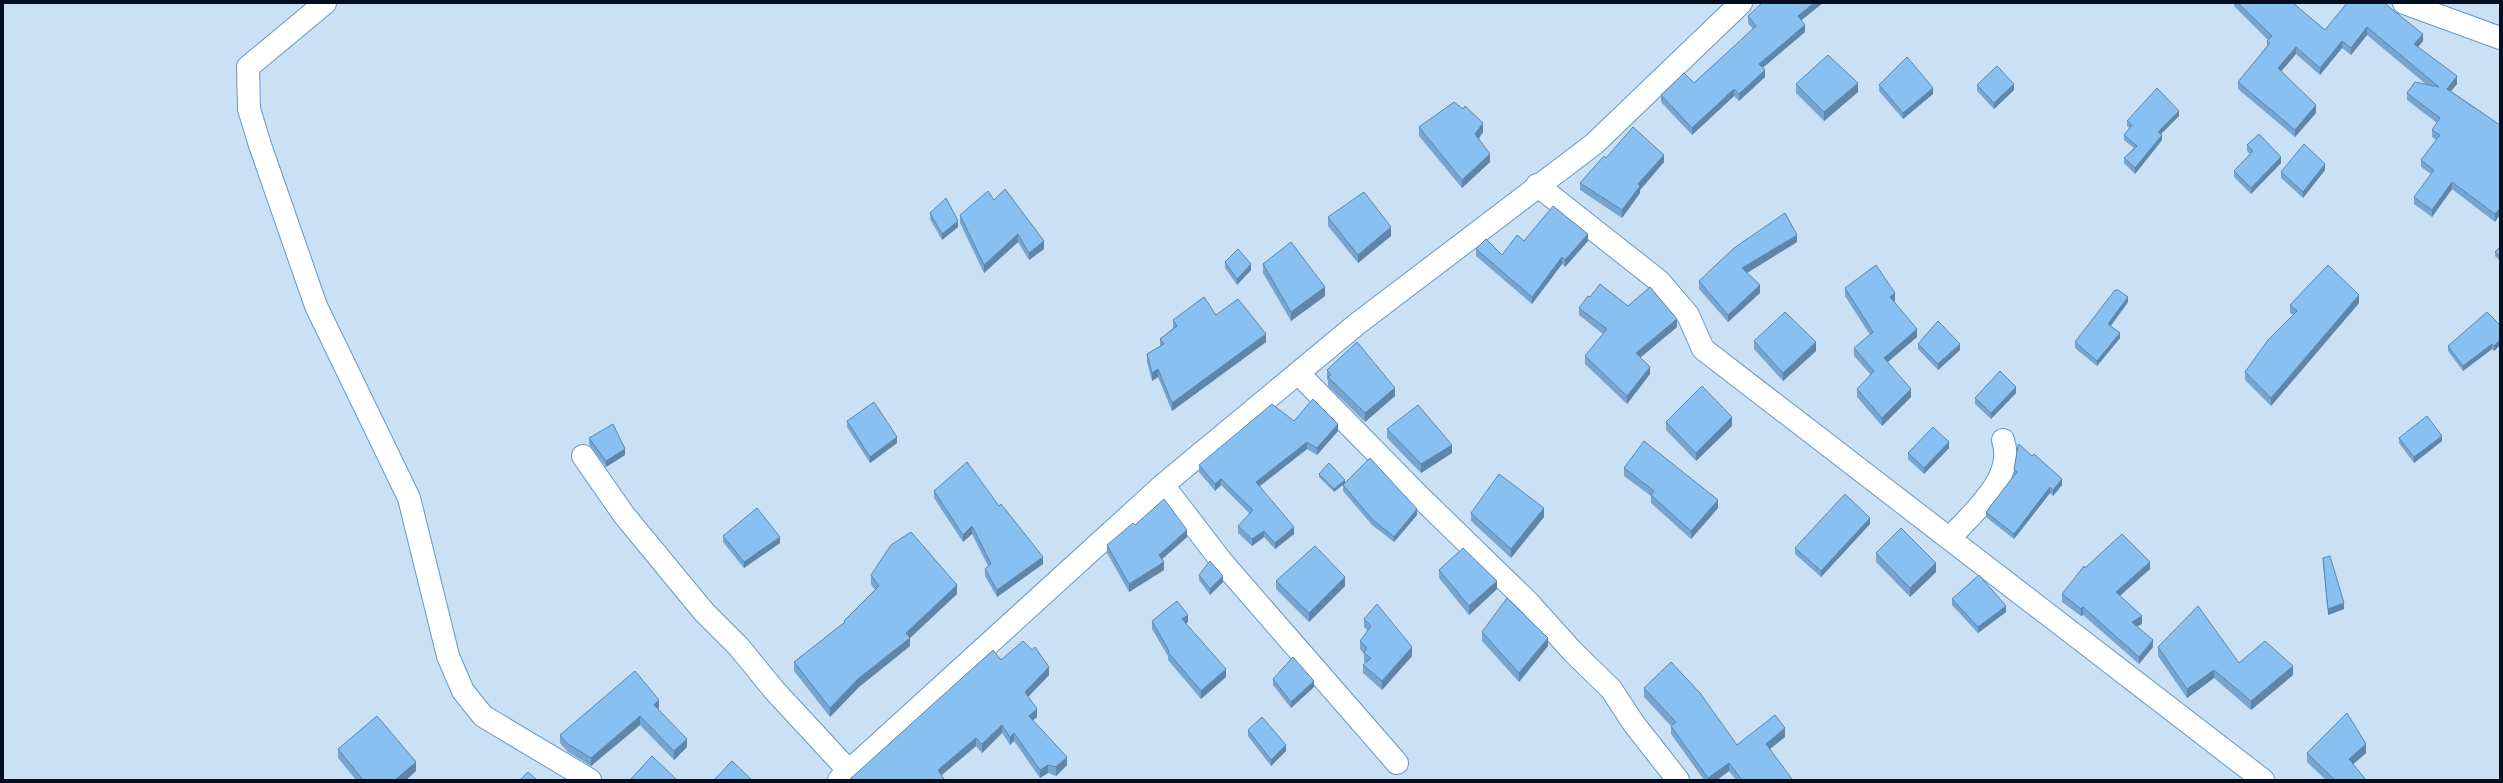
<svg xmlns="http://www.w3.org/2000/svg" width="2503" height="783" font-family="'Roboto Condensed',sans-serif">
	<style>
		.lines { fill: none; stroke-linecap: round; stroke-linejoin: round }
		.minor-casing { stroke: #6299c9; stroke-width: 24 }
		.minor { stroke: #fff; stroke-width: 22 }
		.wall { fill: #75a5d0 }
		.shaded-wall { fill: #5f86a9 }
		.building { fill: #88c0f2; stroke: #5f86a9 }
	</style>
	<rect width="100%" height="100%" fill="#cae0f5"/>
	<g class="lines">
		<defs>
			<g id="minor">
				<path d="M325 3 248 67 249 109 260 145 316 306 409 498 448 656 463 691 483 716 590 780"/>
				<path d="M2404 3 2500 38"/>
				<path d="M1537 185 1659 281 1688 315 1703 349 2263 780"/>
				<path d="M1298 373 1418 495 1529 603 1573 652 1611 689 1634 724 1678 780"/>
				<path d="M583 456 624 515 704 612 739 647 774 690 849 771"/>
				<path d="M1163 485 1222 562 1397 763"/>
				<path d="M1950 538C1972 513 2016 478 2003 440"/>
				<path d="M839 780 1163 485 1357 324 1594 144 1741 3"/>
			</g>
		</defs>
		<use href="#minor" class="minor-casing"/>
		<use href="#minor" class="minor"/>
	</g>
	<g class="wall">
		<path d="M2234 3H2293L2325 30 2347 3 2423 41 2418 47 2457 84 2451 91 2500 125 2495 222 2452 189 2432 217 2414 204V197L2431 174 2421 167V160L2436 140 2432 137V130L2437 123 2407 100V93L2427 85 2367 35 2351 55 2342 48 2320 75 2296 54 2281 71 2316 113 2295 137 2238 89V82L2267 46V41L2268 40 2234 6Z"/>
		<path d="M1748 16 1801 20 1805 32 1762 68 1765 77 1739 101 1734 96 1692 135 1661 102V95L1694 83 1753 29 1748 23Z"/>
		<path d="M1796 84 1858 92 1824 121 1796 93Z"/>
		<path d="M1879 85 1933 94 1903 119 1879 91Z"/>
		<path d="M1977 85 2014 90 1994 109 1977 91Z"/>
		<path d="M2179 116 2161 134 2162 140 2135 174 2124 163V158L2134 148 2124 140V135L2130 128 2127 126V121Z"/>
		<path d="M1419 127 1483 132 1479 139 1490 162 1462 188 1419 136Z"/>
		<path d="M2247 145 2281 163 2251 194 2234 177V171L2250 154 2247 151Z"/>
		<path d="M1606 158 1664 162 1640 190V193L1622 218 1580 190V183Z"/>
		<path d="M2325 170 2303 198 2281 178V172Z"/>
		<path d="M994 200 1044 249 1029 260 1018 242 984 273 960 223V215Z"/>
		<path d="M930 213 958 227 942 240 930 219Z"/>
		<path d="M1328 217 1391 236 1358 263 1328 226Z"/>
		<path d="M1524 241H1588L1565 267 1562 264 1532 304 1476 256V249L1502 255Z"/>
		<path d="M1797 242 1747 273 1760 293 1728 322 1699 289V281Z"/>
		<path d="M2500 247V261L2495 256V252Z"/>
		<path d="M1225 262 1251 270 1237 285 1225 268Z"/>
		<path d="M1263 264 1325 296 1291 321 1263 273Z"/>
		<path d="M1845 288 1895 301 1894 302 1917 337 1888 362 1911 397 1882 426 1857 397V389L1871 375 1854 356V348L1870 335 1845 296Z"/>
		<path d="M1590 297 1628 306 1677 327 1640 358 1650 374 1627 404 1585 364V356L1603 334 1579 315V308Z"/>
		<path d="M2128 302 2111 326 2120 338 2097 366 2075 348V342Z"/>
		<path d="M2359 303 2271 406 2245 380V372L2293 315 2290 313V305Z"/>
		<path d="M1216 315 1266 342 1172 411 1158 377 1152 381 1147 362V354L1160 346V339L1173 328V320Z"/>
		<path d="M2500 325V345L2494 351 2492 349 2463 371 2448 351V346Z"/>
		<path d="M1754 341 1816 351 1783 381 1754 349Z"/>
		<path d="M1918 344 1960 350 1938 370 1918 349Z"/>
		<path d="M1327 370 1395 396 1365 422 1328 386V381L1327 379Z"/>
		<path d="M2016 393 1991 419 1975 404V398Z"/>
		<path d="M847 421 897 443 870 463 847 427Z"/>
		<path d="M1294 421 1338 431 1317 455 1307 449 1260 486 1294 534 1275 549 1264 537 1252 546 1238 533V526L1250 514 1221 485 1215 491 1199 472V465Z"/>
		<path d="M1666 422 1732 426 1696 461 1666 430Z"/>
		<path d="M1387 429 1452 453 1421 473 1387 438Z"/>
		<path d="M589 438 625 455 606 467 589 444Z"/>
		<path d="M2399 438 2442 441 2414 463 2399 443Z"/>
		<path d="M1949 448 1924 474 1908 459V453Z"/>
		<path d="M2032 456 2062 485 2053 496 2050 493 2014 539 1986 517V512L2014 475V469Z"/>
		<path d="M1624 468 1718 508 1691 539 1651 503V496L1624 476Z"/>
		<path d="M1319 474 1345 483 1334 492 1319 477Z"/>
		<path d="M1343 485 1417 515 1394 542 1372 525 1343 491Z"/>
		<path d="M934 491 1043 564 997 597 985 576V569L988 566 972 534 963 542 934 498Z"/>
		<path d="M1471 513 1544 517 1511 558 1471 521Z"/>
		<path d="M1870 524 1821 577 1795 554V548Z"/>
		<path d="M1135 525 1187 537 1162 559 1164 570 1129 592 1107 553V545Z"/>
		<path d="M723 536 780 543 744 568 723 542Z"/>
		<path d="M1876 553 1936 572 1910 597 1876 562Z"/>
		<path d="M2323 558 2344 609 2328 615 2323 564Z"/>
		<path d="M2085 568 2150 569 2120 596 2142 624 2137 626 2153 647 2139 664 2083 615 2081 616 2062 602V594Z"/>
		<path d="M1439 570 1497 589 1469 615 1439 578Z"/>
		<path d="M871 575 957 594 910 638V646L859 687 830 717 794 671V662L844 623V621L875 590 871 584Z"/>
		<path d="M1199 575 1223 582 1210 595 1199 580Z"/>
		<path d="M1276 581 1345 586 1309 622 1276 589Z"/>
		<path d="M1952 599 2006 612 1978 633 1952 605Z"/>
		<path d="M1364 619 1412 656 1382 690 1363 673V665L1366 663 1364 662V654L1360 649V641L1368 631 1364 627Z"/>
		<path d="M1152 621 1188 622 1186 624 1226 677 1201 699 1168 660V656L1152 629Z"/>
		<path d="M1482 632 1548 646 1519 682 1482 641Z"/>
		<path d="M2158 647 2293 675 2251 710 2214 678 2187 698 2158 656Z"/>
		<path d="M1001 660 1049 675 1028 697 1037 717 1033 720 1067 765 1056 776 1048 773 1040 778 1014 741 1010 745 1002 733 982 753 976 746 942 775 944 780H849Z"/>
		<path d="M1273 679 1314 687 1291 708 1273 685Z"/>
		<path d="M1644 688 1737 745 1785 737 1770 749 1792 780H1736L1729 771 1717 780H1704L1671 734V726L1644 697Z"/>
		<path d="M659 708 658 709 687 747 674 760 640 725 591 766 568 752 560 743V735Z"/>
		<path d="M1248 730 1286 751 1271 766 1248 736Z"/>
		<path d="M338 749 416 771 406 780H356L338 758Z"/>
		<path d="M2307 753H2366L2353 764 2366 780H2326L2307 762Z"/>
	</g>
	<g class="shaded-wall">
		<path d="M1814 3H1823L1798 23V16Z"/>
		<path d="M1805 25V32L1759 71V64Z"/>
		<path d="M2367 27V35L2351 55V48Z"/>
		<path d="M2423 34V41L2414 52V44Z"/>
		<path d="M2342 41V48L2320 75V68Z"/>
		<path d="M2296 47V54L2278 75V68Z"/>
		<path d="M1765 70V77L1739 101V94Z"/>
		<path d="M2457 76V84L2447 96V89Z"/>
		<path d="M1858 83V92L1824 121V112Z"/>
		<path d="M2014 84V90L1994 109V103Z"/>
		<path d="M1933 88V94L1903 119V113Z"/>
		<path d="M1734 89V96L1692 135V128Z"/>
		<path d="M2316 105V113L2295 137V130Z"/>
		<path d="M2179 111V116L2158 137V132Z"/>
		<path d="M1483 123V132L1475 143V134Z"/>
		<path d="M2162 135V140L2135 174V168Z"/>
		<path d="M1490 154V162L1462 188V180Z"/>
		<path d="M1664 155V162L1640 190V193L1622 218V210L1638 184Z"/>
		<path d="M2281 157V163L2251 194V188Z"/>
		<path d="M2325 164V170L2303 198V192Z"/>
		<path d="M2452 182V189L2432 217V210Z"/>
		<path d="M2500 208V215L2495 222V214Z"/>
		<path d="M958 221V227L942 240V234Z"/>
		<path d="M1391 227V236L1358 263V255Z"/>
		<path d="M1018 234V242L984 273V265Z"/>
		<path d="M1588 234V241L1565 267V260Z"/>
		<path d="M1797 235V242L1742 276V268Z"/>
		<path d="M1044 241V249L1029 260V253Z"/>
		<path d="M1562 257V264L1532 304V297Z"/>
		<path d="M1251 264V270L1237 285V279Z"/>
		<path d="M1760 285V293L1728 322V315Z"/>
		<path d="M1325 287V296L1291 321V312Z"/>
		<path d="M1895 293V301L1890 305V297Z"/>
		<path d="M2359 295V303L2271 406V398Z"/>
		<path d="M2128 297V302L2108 329V324Z"/>
		<path d="M1677 319V327L1636 361V353Z"/>
		<path d="M1917 329V337L1884 365V358Z"/>
		<path d="M2120 333V338L2097 366V361Z"/>
		<path d="M1266 334V342L1172 411V403Z"/>
		<path d="M2500 340V345L2494 351V346Z"/>
		<path d="M1816 342V351L1783 381V373Z"/>
		<path d="M1960 344V350L1938 370V364Z"/>
		<path d="M2492 344V349L2463 371V366Z"/>
		<path d="M1650 367V374L1627 404V396Z"/>
		<path d="M1158 369V377L1152 381V373Z"/>
		<path d="M2016 387V393L1991 419V413Z"/>
		<path d="M1395 388V396L1365 422V413Z"/>
		<path d="M1911 389V397L1882 426V418Z"/>
		<path d="M1732 417V426L1696 461V453Z"/>
		<path d="M1338 424V431L1317 455V448Z"/>
		<path d="M2442 436V441L2414 463V457Z"/>
		<path d="M897 437V443L870 463V457Z"/>
		<path d="M1307 442V449L1256 489V482Z"/>
		<path d="M1949 442V448L1924 474V468Z"/>
		<path d="M1452 445V453L1421 473V464Z"/>
		<path d="M625 449V455L606 467V461Z"/>
		<path d="M1221 479V485L1215 491V484Z"/>
		<path d="M2062 479V485L2053 496V490Z"/>
		<path d="M1345 480V483L1334 492V489Z"/>
		<path d="M2050 487V493L2014 539V534Z"/>
		<path d="M1718 500V508L1691 539V531Z"/>
		<path d="M1544 508V517L1511 558V549Z"/>
		<path d="M1417 509V515L1394 542V537Z"/>
		<path d="M1870 518V524L1821 577V571Z"/>
		<path d="M972 526V534L963 542V535Z"/>
		<path d="M1294 527V534L1275 549V543Z"/>
		<path d="M1187 530V537L1159 562V555Z"/>
		<path d="M1264 531V537L1252 546V539Z"/>
		<path d="M780 537V543L744 568V562Z"/>
		<path d="M1043 557V564L997 597V590Z"/>
		<path d="M1164 562V570L1129 592V584Z"/>
		<path d="M2150 562V569L2116 599V592Z"/>
		<path d="M1936 563V572L1910 597V588Z"/>
		<path d="M1223 576V582L1210 595V589Z"/>
		<path d="M1345 577V586L1309 622V613Z"/>
		<path d="M1497 581V589L1469 615V606Z"/>
		<path d="M957 585V594L910 638V646L859 687 830 717V708L859 678 906 633Z"/>
		<path d="M2344 603V609L2328 615V609Z"/>
		<path d="M2006 606V612L1978 633V627Z"/>
		<path d="M2083 607V615L2081 616V609Z"/>
		<path d="M1188 615V622L1182 627V619Z"/>
		<path d="M2142 616V624L2132 629V622Z"/>
		<path d="M1548 638V646L1519 682V673Z"/>
		<path d="M2153 640V647L2139 664V657Z"/>
		<path d="M1412 647V656L1382 690V681Z"/>
		<path d="M2293 666V675L2251 710V701Z"/>
		<path d="M1049 667V675L1025 700V692Z"/>
		<path d="M1226 669V677L1201 699V691Z"/>
		<path d="M2214 670V678L2187 698V689Z"/>
		<path d="M1314 681V687L1291 708V702Z"/>
		<path d="M659 700V708L654 713V705Z"/>
		<path d="M1037 709V717L1029 724V716Z"/>
		<path d="M640 716V725L591 766V758Z"/>
		<path d="M1002 725V733L982 753V744Z"/>
		<path d="M1785 728V737L1766 752V744Z"/>
		<path d="M1014 733V741L1010 745V737Z"/>
		<path d="M976 738V746L938 778V770Z"/>
		<path d="M687 739V747L674 760V751Z"/>
		<path d="M2366 744V753L2349 768V759Z"/>
		<path d="M1286 745V751L1271 766V760Z"/>
		<path d="M1067 757V765L1056 776V767Z"/>
		<path d="M416 762V771L406 780H395Z"/>
		<path d="M1729 763V771L1717 780H1708V778Z"/>
		<path d="M1048 765V773L1040 778V770Z"/>
	</g>
	<g class="building">
		<path d="M1762 3H1814L1798 16 1805 25 1759 64 1765 70 1739 94 1734 89 1692 128 1661 95 1684 73 1694 83 1756 26 1748 16Z"/>
		<path d="M2238 3H2293L2325 30 2347 3H2384L2423 34 2414 44 2457 76 2447 89 2500 125V208L2495 214 2452 182 2432 210 2414 197 2434 170 2421 160 2440 135 2432 130 2440 118 2407 93 2415 82 2439 87 2367 27 2351 48 2342 41 2320 68 2296 47 2278 68 2316 105 2295 130 2238 82 2270 43 2267 41 2272 36Z"/>
		<path d="M1828 55 1858 83 1824 112 1796 84Z"/>
		<path d="M1907 57 1933 88 1903 113 1879 85Z"/>
		<path d="M1997 66 2014 84 1994 103 1977 85Z"/>
		<path d="M2157 88 2179 111 2158 132 2162 135 2135 168 2124 158 2137 146 2124 135 2132 125 2127 121Z"/>
		<path d="M1454 102 1463 109 1465 106 1483 123 1475 134 1490 154 1462 180 1419 127Z"/>
		<path d="M1633 127 1664 155 1638 184 1640 186 1622 210 1580 183 1604 156 1606 158Z"/>
		<path d="M2259 134 2281 157 2251 188 2234 171 2253 151 2247 145Z"/>
		<path d="M2304 144 2325 164 2303 192 2281 172Z"/>
		<path d="M1005 189 1044 241 1029 253 1018 234 984 265 960 215 988 191 994 200Z"/>
		<path d="M1364 192 1391 227 1358 255 1328 217Z"/>
		<path d="M946 198 958 221 942 234 930 213Z"/>
		<path d="M1553 206 1588 234 1565 260 1562 257 1532 297 1476 249 1486 239 1502 255 1517 235 1524 241Z"/>
		<path d="M1785 213 1797 235 1742 268 1760 285 1728 315 1699 281 1734 248Z"/>
		<path d="M1291 242 1325 287 1291 312 1263 264Z"/>
		<path d="M2500 247V256L2495 252Z"/>
		<path d="M1238 249 1251 264 1237 279 1225 262Z"/>
		<path d="M1876 265 1895 293 1890 297 1917 329 1884 358 1911 389 1882 418 1857 389 1874 371 1854 348 1873 332 1845 288Z"/>
		<path d="M2328 265 2359 295 2271 398 2245 372 2268 340 2297 311 2290 305Z"/>
		<path d="M1600 284 1628 306 1650 287 1677 319 1636 353 1650 367 1627 396 1585 356 1607 329 1579 308 1588 296 1590 297Z"/>
		<path d="M2115 290H2118L2128 297 2108 324 2120 333 2097 361 2075 342Z"/>
		<path d="M1204 297 1216 315 1238 299 1266 334 1172 403 1158 369 1152 373 1147 354 1164 344 1160 339 1177 326 1173 320Z"/>
		<path d="M1785 312 1816 342 1783 373 1754 341Z"/>
		<path d="M2487 312 2500 325V340L2494 346 2492 344 2463 366 2448 346Z"/>
		<path d="M1938 321 1960 344 1938 364 1918 344Z"/>
		<path d="M1357 342 1395 388 1365 413 1328 377 1331 375 1327 370Z"/>
		<path d="M2000 371 2016 387 1991 413 1975 398Z"/>
		<path d="M1702 386 1732 417 1696 453 1666 422Z"/>
		<path d="M1313 399 1338 424 1317 448 1307 442 1256 482 1294 527 1275 543 1264 531 1252 539 1238 526 1253 510 1221 479 1215 484 1199 465 1272 404 1294 421Z"/>
		<path d="M874 402 897 437 870 457 847 421Z"/>
		<path d="M1418 405 1452 445 1421 464 1387 429Z"/>
		<path d="M2427 416 2442 436 2414 457 2399 438Z"/>
		<path d="M613 424 625 449 606 461 589 438Z"/>
		<path d="M1933 427 1949 442 1924 468 1908 453Z"/>
		<path d="M1644 441 1718 500 1691 531 1651 495 1654 491 1624 468Z"/>
		<path d="M2019 444 2032 456 2034 454 2062 479 2053 490 2050 487 2014 534 1986 512 2017 472 2014 469 2018 446Z"/>
		<path d="M1370 458 1417 509 1394 537 1372 519 1343 485Z"/>
		<path d="M967 462 999 506 1001 504 1043 557 997 590 985 569 991 564 972 526 963 535 934 491Z"/>
		<path d="M1329 463 1345 480 1334 489 1319 474Z"/>
		<path d="M1499 474 1544 508 1511 549 1471 513Z"/>
		<path d="M1845 494 1870 518 1821 571 1795 548Z"/>
		<path d="M1164 499 1187 530 1159 555 1164 562 1129 584 1107 545 1133 523 1135 525Z"/>
		<path d="M757 508 780 537 744 562 723 536Z"/>
		<path d="M1901 528 1936 563 1910 588 1876 553Z"/>
		<path d="M911 532 957 585 906 633 910 638 859 678 830 708 794 662 845 622 844 621 879 586 871 575 891 545Z"/>
		<path d="M2122 534 2150 562 2116 592 2142 616 2132 622 2153 640 2139 657 2083 607 2081 609 2062 594 2084 566 2085 568Z"/>
		<path d="M1315 546 1345 577 1309 613 1276 581Z"/>
		<path d="M1463 548 1497 581 1469 606 1439 570Z"/>
		<path d="M2330 556 2344 603 2328 609 2323 558Z"/>
		<path d="M1210 561 1223 576 1210 589 1199 575Z"/>
		<path d="M1979 575 2006 606 1978 627 1952 599Z"/>
		<path d="M1507 598 1548 638 1519 673 1482 632Z"/>
		<path d="M1177 601 1188 615 1182 619 1226 669 1201 691 1168 652 1169 651 1152 621Z"/>
		<path d="M1377 604 1412 647 1382 681 1363 665 1371 658 1364 653 1367 648 1360 641 1371 626 1364 619Z"/>
		<path d="M2198 606 2239 663 2265 641 2293 666 2251 701 2214 670 2187 689 2158 647Z"/>
		<path d="M1023 641 1032 650 1035 647 1049 667 1025 692 1037 709 1029 716 1067 757 1056 767 1048 765 1040 770 1014 733 1010 737 1002 725 982 744 976 738 938 770 944 779 942 780H849L993 650 1001 660Z"/>
		<path d="M1293 657 1314 681 1291 702 1273 679Z"/>
		<path d="M1671 662 1700 693 1737 745 1775 715 1785 728 1766 744 1792 779 1791 780H1742L1729 763 1708 778 1671 726 1676 722 1644 688Z"/>
		<path d="M635 671 659 700 654 705 687 739 674 751 640 716 591 758 568 744 560 735Z"/>
		<path d="M2347 713 2366 744 2349 759 2366 780H2335L2307 753Z"/>
		<path d="M377 716 416 762 395 780H363L338 749Z"/>
		<path d="M1262 717 1286 745 1271 760 1248 730Z"/>
		<path d="M652 756 677 780H630Z"/>
		<path d="M732 761 752 780H714Z"/>
		<path d="M528 772 537 780H520Z"/>
	</g>
	<rect width="2503" height="783" fill="none" stroke="#000e20" stroke-width="8"/>
</svg>
